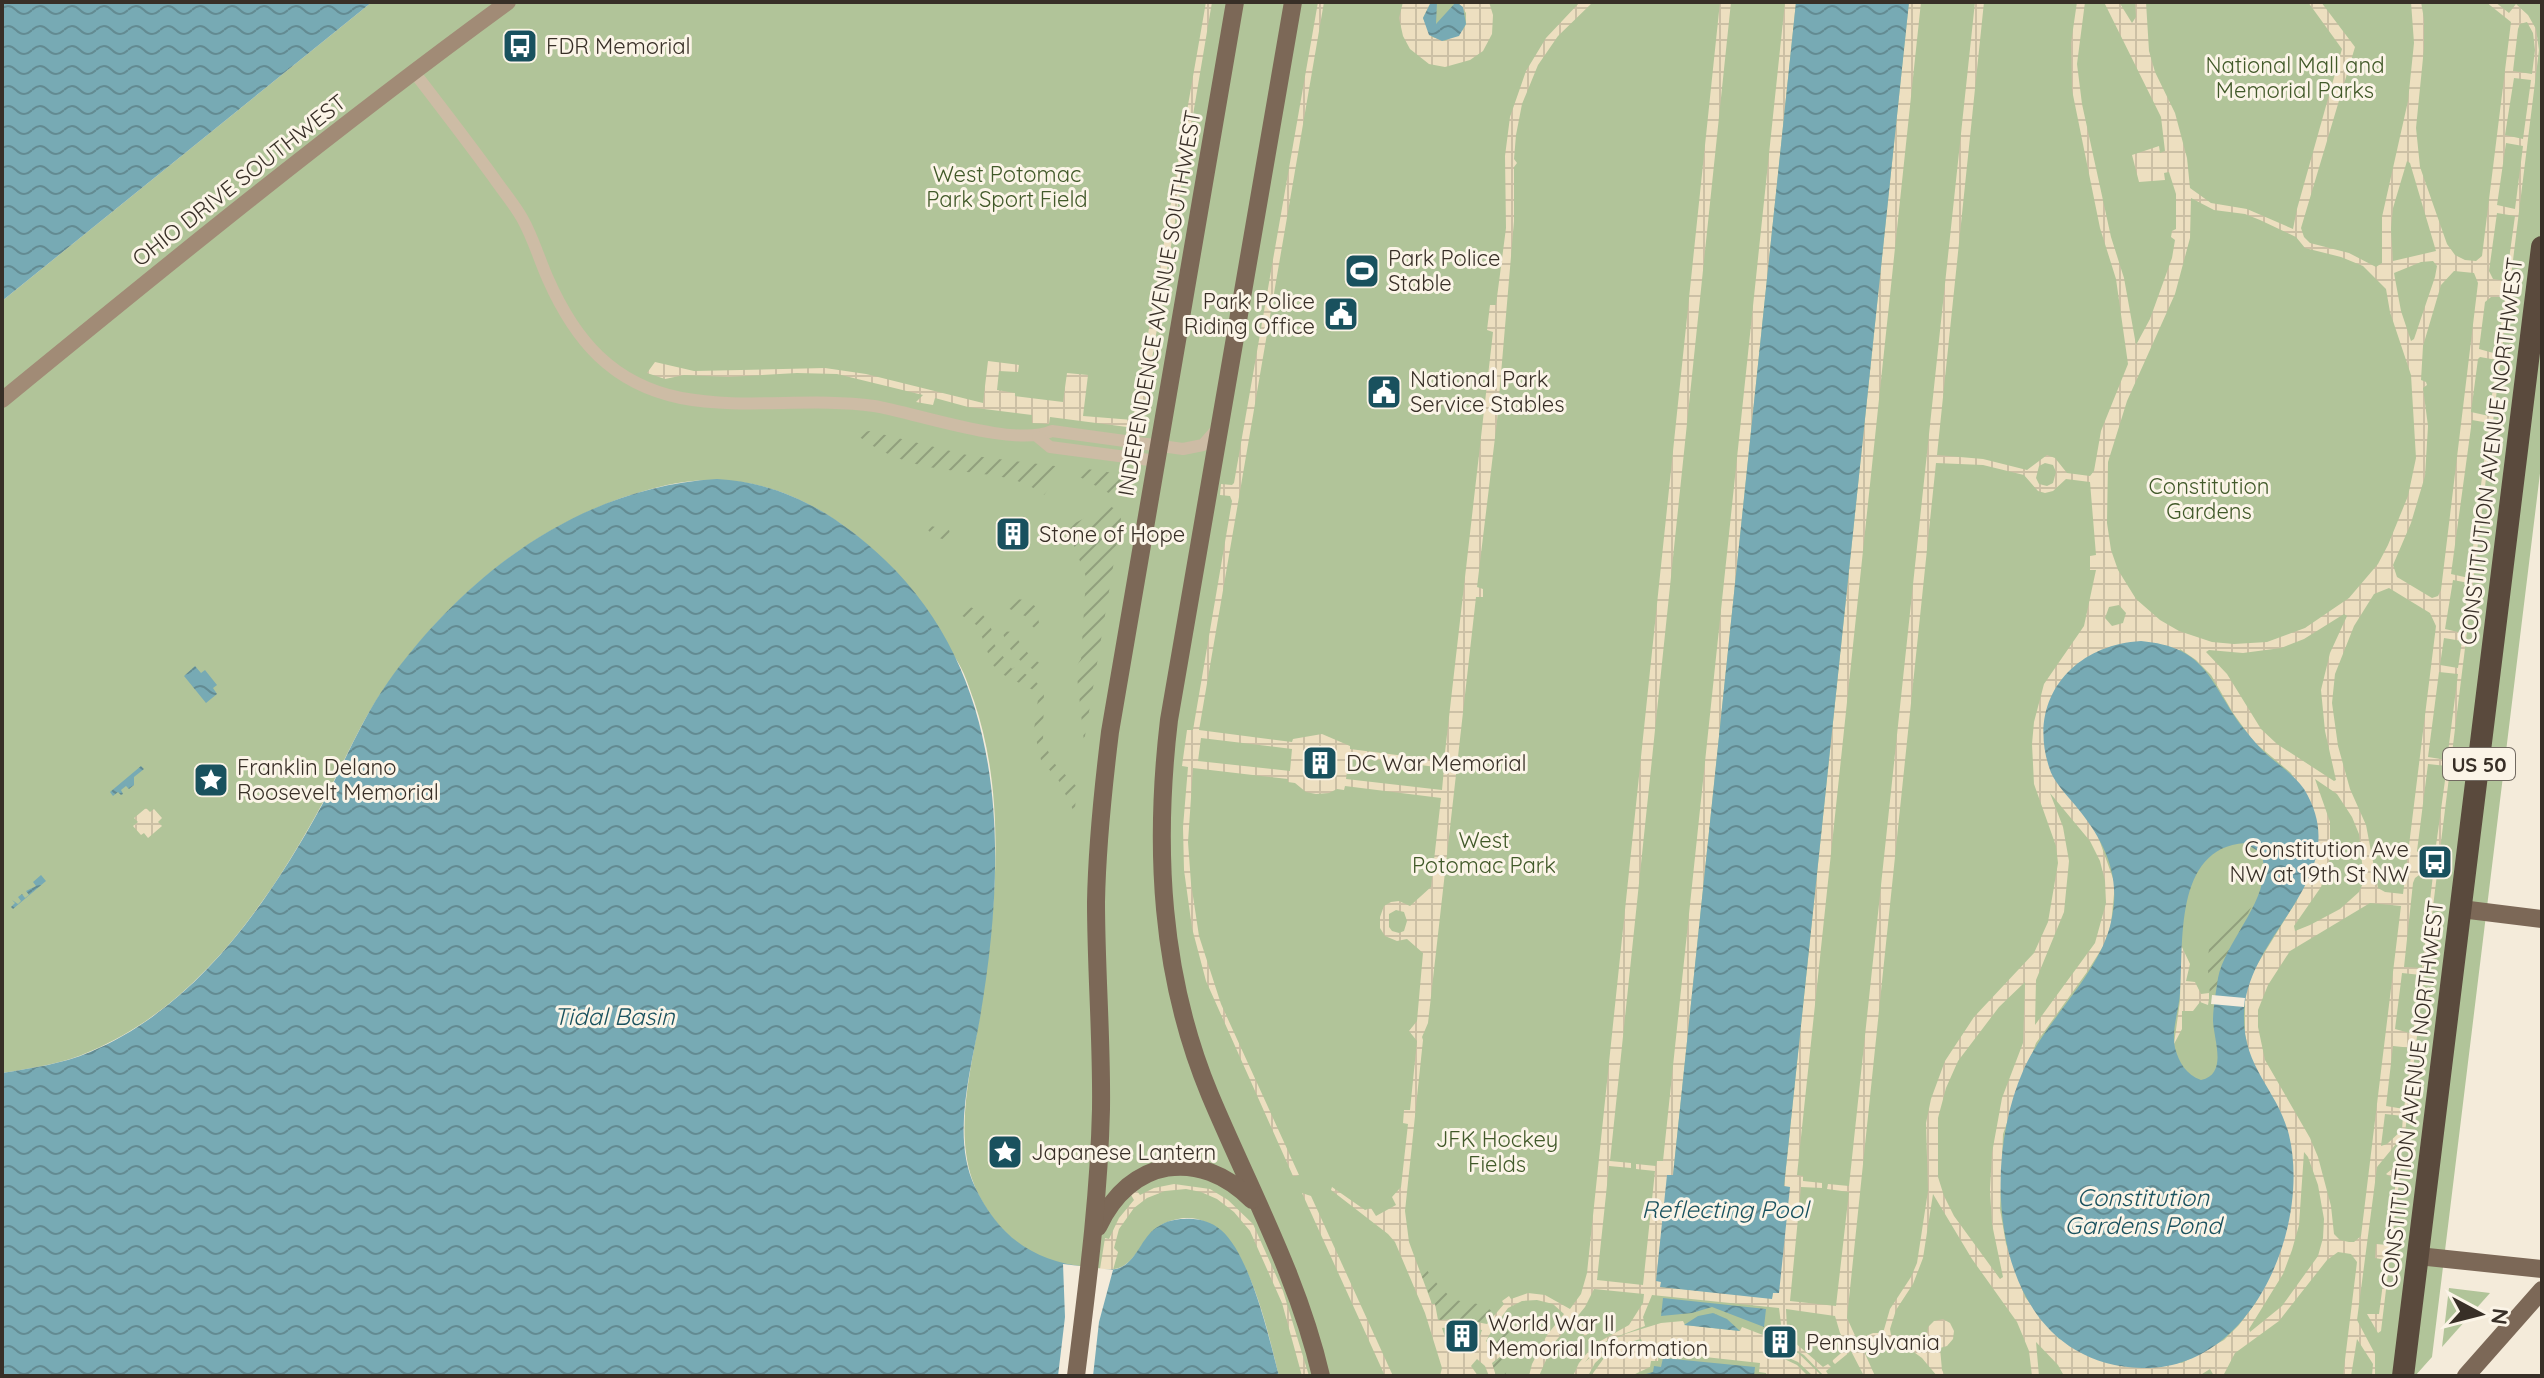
<svg xmlns="http://www.w3.org/2000/svg" width="2544" height="1378" font-family="Quicksand,sans-serif">
	<style>
		.park { fill: #b1c499 }
		.garden { fill: url(#garden-furrows) }
		.plaza { fill: url(#plaza-grid); fill-rule: evenodd }
		.water { fill: url(#water-waves); fill-rule: evenodd }
		.pier { fill: #f4ebda }
		.lines { fill: none; stroke-linecap: round; stroke-linejoin: round }
		.street { stroke: #cdbca5; stroke-width: 12 }
		.secondary { stroke: #a18b76; stroke-width: 16 }
		.primary { stroke: #7c6857; stroke-width: 18 }
		.highway { stroke: #5a4a3d; stroke-width: 22 }
		.labels { text-anchor: middle; dominant-baseline: central; stroke-width: 6; stroke-linejoin: round; paint-order: stroke }
		.shield { fill: #fbf4e7; stroke: #726a61; stroke-width: 2 }
		.shield-label { font-size: 20px; font-weight: bold; fill: #382f27 }
		.poi-label { font-size: 22px; fill: #382f27; stroke: #fbf4e7; text-anchor: start }
		.park-label { font-size: 22px; fill: #415929; stroke: #fbf4e7 }
		.street-label { font-size: 22px; fill: #382f27; stroke: #fbf4e7 }
		.water-label { font-size: 24px; font-style: italic; fill: #19515e; stroke: #fbf4e7 }
	</style>
	<defs>
		<pattern id="garden-furrows" width="10" height="10" patternUnits="userSpaceOnUse" patternTransform="scale(2)"><rect width="10" height="10" fill="#b1c499"/><path d="M-1 1l2-2M0 10L10 0M9 11l2-2" fill="none" stroke="#91a07d"/></pattern>
		<pattern id="plaza-grid" width="8" height="8" patternUnits="userSpaceOnUse" patternTransform="scale(2)"><rect width="8" height="8" fill="#eddfc0"/><path d="M0 4h8M4 0v8" fill="none" stroke="#ccc0a5"/></pattern>
		<pattern id="water-waves" width="16" height="10" patternUnits="userSpaceOnUse" patternTransform="scale(2)"><rect width="16" height="10" fill="#77aab4"/><path d="M0 5q4-4 8 0t8 0" fill="none" stroke="#638b92"/></pattern>
	</defs>
	<rect width="100%" height="100%" fill="#f4ebda"/>
	<g class="park">
		<path d="M372 2H2542V457L2432 1357 2415 1376H1279C1266 1327 1241 1190 1165 1223 1145 1232 1142 1252 1126 1264 1116 1272 1105 1269 1093 1268 1082 1267 1070 1267 1059 1264 1019 1254 985 1217 972 1179 954 1125 973 1063 981 1008 996 908 1007 798 974 701 969 687 964 671 956 659 934 623 904 591 879 558 865 540 846 527 826 514 770 480 715 471 651 489 542 518 452 592 388 683 361 720 344 763 322 804 270 901 196 1007 91 1051 63 1064 32 1068 2 1073V301Z"/>
		<path d="M2449 1288 2490 1293 2442 1347Z"/>
	</g>
	<g class="garden">
		<path d="M869 431 967 455 1055 466 1061 472 1044 495C1013 472 979 475 942 469 911 465 880 454 856 434Z"/>
		<path d="M1080 468 1121 474 1126 481 1125 494 1119 498 1116 497 1078 476 1076 471Z"/>
		<path d="M1109 506 1118 510 1121 519 1084 742 1076 667 1081 659 1086 577 1067 527Z"/>
		<path d="M922 524 949 530 953 543 934 536Z"/>
		<path d="M1017 599 1024 600 1035 606 1041 631 1033 627 1025 616 1005 607Z"/>
		<path d="M959 606C981 605 990 621 995 640L992 641 1012 669 1015 667 1033 679 1044 690 1043 741 1054 763 1076 786 1075 814 1059 781 1041 760 1034 730 1038 699 1035 691 1002 674 992 664 978 626 961 615 956 608Z"/>
		<path d="M1002 631 1012 632 1030 656 1046 668 1034 670C1017 661 1008 649 1002 631Z"/>
		<path d="M2258 894 2224 960 2216 995H2210C2208 966 2202 938 2228 917 2238 909 2249 904 2258 894Z"/>
		<path d="M1418 1268 1427 1270C1434 1281 1448 1298 1460 1301 1476 1306 1481 1300 1495 1314L1487 1324 1460 1319 1440 1321Z"/>
		<path d="M1500 1318C1515 1333 1512 1356 1505 1376H1496L1492 1363 1500 1356 1486 1341Z"/>
	</g>
	<g class="plaza">
		<path d="M1206 2H1212L1139 436 1126 434 1127 427 1050 417 1049 424 1032 423V415L968 407 935 398 933 405 916 402 923 395 837 374 797 373 728 377 684 375 665 379 647 373 655 362 694 371 825 368 866 374 983 403 988 361 1019 365 1018 372 999 371 997 390 1015 393V396L1063 402 1067 373 1088 375 1083 416 1133 420Z"/>
		<path d="M1318 2H1324L1199 730 1292 742 1293 739 1322 734 1350 746V749L1444 761 1493 332 1487 330 1490 305H1496L1506 228 1505 156 1510 117 1526 71 1546 38 1580 2H1593L1558 36 1538 65 1522 104 1516 135 1514 159 1517 163 1514 167V221L1497 421 1477 587 1483 589V597H1476L1428 1023 1422 1037 1423 1040 1405 1211 1409 1242 1432 1304H1435L1438 1320 1460 1319 1487 1324 1504 1304 1502 1301 1509 1296 1511 1299 1528 1293 1545 1295 1570 1309 1581 1294 1587 1273 1720 2H1731L1610 1161 1631 1163V1168L1609 1166 1597 1280 1643 1285 1655 1171 1636 1169V1164L1656 1166 1657 1161H1663L1785 2H1796L1673 1175H1668L1656 1281H1661V1287L1772 1298 1789 1187H1784L1909 2H1921L1797 1175 1803 1176V1181L1822 1183V1188L1801 1187 1790 1301 1836 1306 1849 1192 1827 1189 1828 1184 1849 1186 1975 2H1984L1937 455 1983 459 2027 470 2047 455 2055 458 2067 473 2090 476 2094 471 2101 431 2128 364 2116 279 2100 228 2072 90 2071 43 2077 2H2085L2077 64 2082 104 2111 237 2124 278 2136 345 2150 319 2172 258 2175 240 2171 237 2172 231 2176 229V194L2169 172 2164 173 2165 180 2139 182 2132 155 2159 146 2160 153 2165 151 2161 117 2104 2H2119L2132 23 2136 17 2135 2H2146L2149 51 2155 72 2175 113 2187 158 2190 188 2211 203 2247 209 2293 229 2297 209 2342 49 2308 2H2321L2355 47 2301 228 2304 237 2310 243 2349 253 2376 267 2382 263V217L2408 101 2414 43 2411 2H2421L2424 19V48L2416 128 2420 167 2447 244 2455 255 2465 260 2476 261 2482 256 2511 22 2486 2H2495L2509 13 2516 4 2528 15 2536 29 2539 50 2405 1133 2377 1167 2357 1320 2375 1354V1376H2372L2373 1364 2357 1339 2351 1376H2343L2357 1262 2351 1254 2338 1252 2327 1260 2279 1321 2235 1353 2223 1376H2214L2210 1369 2199 1376H2064L2058 1365 2036 1342 2039 1376H2032L2029 1351 2017 1322 1972 1259 1933 1194 1923 1258 1913 1284 1896 1310 1890 1329 1891 1335 1905 1340 1927 1336 1928 1327 1934 1321 1943 1319 1950 1323 1954 1331 1953 1339 1947 1346 1940 1348 1942 1370 1945 1376H1937L1922 1358 1911 1350 1879 1340 1862 1347 1875 1376H1864L1851 1351 1835 1364 1832 1361 1848 1347 1840 1333 1835 1316 1786 1309 1787 1328 1793 1341 1823 1367 1828 1364 1831 1367 1826 1371 1829 1376H1824L1804 1355 1779 1340 1782 1332 1779 1308 1652 1295 1643 1317 1645 1326 1608 1340 1594 1351 1585 1362 1606 1343 1625 1334 1661 1323 1683 1321 1685 1325 1740 1331 1742 1327 1763 1335 1797 1352 1822 1376H1813L1798 1362 1780 1354 1778 1356 1797 1365 1808 1376H1767L1766 1373 1759 1372 1760 1363 1659 1352 1658 1361H1651L1650 1367 1631 1376H1591L1604 1358 1622 1347 1642 1342 1641 1339 1622 1344 1608 1351 1595 1363 1588 1376H1573L1579 1363 1593 1346 1588 1340 1592 1337 1597 1343 1629 1325 1643 1303 1644 1294 1594 1289 1585 1307 1576 1318 1589 1333 1585 1336 1572 1322 1553 1344 1539 1376H1529L1532 1364 1547 1335 1564 1314 1553 1304 1537 1300 1522 1301 1508 1308 1491 1332 1486 1341 1501 1356 1492 1363 1496 1376H1489L1485 1366 1477 1359 1471 1366 1478 1376H1440L1442 1368 1425 1313 1395 1242 1388 1234 1331 1190 1332 1187 1365 1210 1371 1208 1376 1216 1396 1205 1392 1197 1401 1187 1408 1124 1403 1123 1404 1110H1410L1417 1041 1409 1031 1417 1021 1423 953 1407 939 1397 941 1385 936 1380 928V917L1384 906 1391 902 1399 901 1410 906 1431 887 1441 798 1345 786 1344 790 1337 789 1329 793 1316 794 1306 792 1295 783 1288 782V779L1193 768 1188 842 1191 883 1199 936 1221 1004 1299 1175 1296 1176H1293L1206 981 1192 928 1184 870 1183 827 1188 767 1182 766 1187 730H1193L1232 501 1230 496 1220 495 1221 484 1232 485 1234 483ZM2527 22 2533 33 2535 50 2532 74 2513 71 2518 29 2520 24ZM2514 78 2531 80 2523 139 2505 135ZM2506 143 2523 146 2515 209 2497 205ZM2407 161 2410 163 2436 251 2393 261 2391 229 2393 208ZM2191 198 2214 210 2245 214 2260 220 2296 237 2305 248 2341 257 2363 266 2386 289 2390 312 2411 375 2416 458 2408 496 2388 545 2378 564 2349 598 2305 628 2267 642 2234 644 2212 642 2179 631 2160 620 2136 599 2118 570 2111 550 2107 523 2108 462 2127 401 2175 294 2190 238ZM2497 213 2515 216 2506 281 2493 279 2489 271ZM2433 261 2437 266 2435 277 2414 339 2411 341 2401 311 2394 273 2421 262ZM2454 271 2474 273 2478 283 2441 590 2438 596 2432 598 2397 577 2393 565 2411 523 2425 476 2428 426 2423 388 2427 385 2426 382 2421 380 2423 346 2441 285ZM2491 297H2505L2497 354 2479 349 2485 302ZM2480 357 2497 360 2489 416 2471 412 2478 359ZM2472 420 2489 423 2469 578 2451 574ZM1936 463 1983 465 2024 475 2038 491 2045 493 2053 491 2066 479 2090 482 2096 555 2090 556V570H2096L2084 626 2044 684 2034 722 2032 744 2034 784 2056 846 2058 863 2048 922 2034 953 1974 1017 1945 1061 1931 1099 1926 1123 1928 1191 1917 1263 1911 1277 1890 1309 1883 1333H1873L1857 1340 1847 1318ZM2045 463 2053 465 2056 472 2053 483 2047 486 2039 484 2036 478 2039 466ZM2453 580 2469 583 2462 633 2445 629ZM2389 588 2430 613 2436 626 2403 894 2385 892 2378 888 2366 825 2350 789 2338 746 2332 703 2335 674 2354 626 2374 594ZM2119 605 2126 613 2123 623 2112 626 2105 618 2109 607ZM2344 614 2347 616 2330 653 2321 690 2325 731 2336 780 2334 781 2277 744 2261 729 2227 674 2206 652 2209 650 2243 653 2281 648 2304 639ZM2444 638 2462 641 2458 668 2440 665ZM2180 649 2196 660 2211 675 2233 713 2254 742 2291 773 2317 822 2318 843 2317 853 2297 900 2255 968 2245 993V1034L2251 1060 2284 1121 2291 1152 2256 1302 2239 1325 2224 1340 2182 1363 2059 1339 2025 1297 2006 1244 2000 1209 2003 1134 2036 1043 2087 972 2104 945 2111 924 2115 884 2096 831ZM2439 672 2458 674 2447 760 2428 757ZM1201 738 1292 749 1290 771 1198 761ZM1319 748 1331 752 1335 764 1332 773 1323 779 1312 778 1304 765 1308 753ZM1349 756 1444 768 1442 790 1346 779ZM2428 764 2447 766 2434 860 2423 858 2417 851ZM2315 779 2337 794 2352 817 2359 834 2364 881 2359 892 2340 909 2310 925 2295 931 2294 926 2321 887 2330 858V822ZM2050 793 2090 841 2100 861 2105 881 2106 903 2095 943 2035 1025 2036 980 2064 912 2069 861 2063 827ZM2422 873 2433 875 2422 968 2404 967 2413 883 2415 878ZM2370 903 2401 906 2361 1236 2354 1242H2349L2340 1240 2334 1234 2331 1206 2318 1157 2310 1138 2265 1060 2258 1027V1010L2268 985 2290 951ZM1396 910 1404 912 1407 921 1404 931 1399 933 1392 931 1389 927V914ZM2402 973 2421 975 2413 1034 2395 1029ZM2025 982 2023 1043 2002 1098 1992 1153 1990 1190 1992 1224 2003 1277 2000 1279 1954 1216 1944 1196 1938 1177V1118L1946 1088 1958 1061 1999 1007ZM2393 1046 2412 1048 2404 1109 2386 1106ZM2385 1114 2403 1116 2402 1130 2387 1144 2381 1146ZM2304 1152 2308 1157 2318 1185 2324 1219 2323 1238 2318 1256 2282 1306 2250 1332 2249 1329 2283 1274 2292 1250 2299 1225ZM1459 1326 1482 1330 1477 1344 1460 1341 1447 1343 1442 1328Z"/>
		<path d="M1403 2H1431L1423 18 1432 37 1445 41 1463 30 1466 24V13L1458 2H1489L1493 15 1492 34 1483 51 1470 60 1445 67 1429 64 1410 49 1403 36 1399 18Z"/>
		<path d="M146 808 150 812 154 809 162 818 158 822 162 826 148 838 144 833 141 835 133 826 138 822 134 818Z"/>
		<path d="M2181 945 2190 964 2186 981 2195 982 2201 994 2209 993V999L2208 1005 2200 1002 2193 1011H2182V1029L2174 1044 2180 1001Z"/>
		<path d="M2399 1163 2401 1166 2381 1331 2378 1333 2367 1314H2379L2386 1260 2375 1258 2376 1244 2388 1245 2396 1180 2386 1174Z"/>
		<path d="M1174 1184 1210 1189 1228 1200 1253 1224 1283 1291 1309 1376H1302L1282 1303 1250 1231 1234 1212 1217 1199 1201 1192 1186 1189 1165 1191 1147 1198 1134 1208 1119 1229 1114 1248 1118 1252 1113 1270 1100 1269 1105 1238 1109 1239 1119 1218 1134 1200 1131 1195 1137 1191 1140 1195 1154 1188Z"/>
		<path d="M1302 1193 1311 1196 1393 1376H1385Z"/>
	</g>
	<g class="water">
		<path d="M2 2H372L2 301Z"/>
		<path d="M1431 2H1437L1436 24 1456 2 1463 7 1466 24 1459 36 1442 41 1429 35 1423 18Z"/>
		<path d="M1796 2H1909L1784 1186 1790 1187 1779 1293H1773L1772 1299 1660 1287 1661 1282 1656 1281 1667 1175H1673Z"/>
		<path d="M717 479C783 482 838 515 885 560 1010 679 1007 860 980 1018 971 1070 951 1137 975 1187 999 1237 1033 1261 1087 1267 1100 1269 1114 1273 1125 1265 1139 1255 1143 1235 1159 1226 1167 1221 1175 1219 1184 1219 1198 1218 1210 1221 1221 1230 1251 1256 1269 1338 1279 1376H2V1073C32 1068 62 1064 90 1052 196 1008 269 902 322 805 344 764 361 720 388 682 465 574 580 487 717 479Z"/>
		<path d="M2141 641C2205 647 2208 678 2240 724 2250 736 2259 748 2271 758 2283 768 2295 776 2304 789 2358 877 2244 933 2244 1016 2243 1068 2278 1090 2289 1135 2311 1227 2252 1371 2142 1368 1995 1364 1977 1176 2023 1071 2045 1020 2100 974 2111 922 2122 875 2104 840 2075 805 2065 793 2053 781 2049 767 2027 699 2073 645 2141 641ZM2245 843 2261 853C2276 895 2226 938 2218 978 2216 992 2213 1008 2213 1021 2214 1041 2228 1074 2201 1080 2186 1075 2179 1062 2175 1048 2171 1031 2179 1010 2180 993 2184 944 2173 848 2245 843Z"/>
		<path d="M195 666 201 673 205 670 217 685 213 688 217 694 206 703 184 676Z"/>
		<path d="M141 766 144 769 134 777V785L129 789 126 786 121 790 123 794 121 795 118 792 113 796 110 792Z"/>
		<path d="M41 875 46 881 13 909 11 907 15 903 12 900 18 904 21 901 18 897 22 894 25 898 29 895 26 891 36 886 33 882Z"/>
		<path d="M1663 1298 1766 1309 1764 1327 1712 1307 1692 1313 1661 1316Z"/>
		<path d="M1713 1313 1727 1319 1740 1331 1684 1325 1698 1316Z"/>
		<path d="M1663 1358 1755 1367 1754 1376H1639L1653 1372 1654 1366 1661 1367Z"/>
	</g>
	<g class="pier">
		<path d="M2212 995 2245 998 2244 1007 2211 1004Z"/>
		<path d="M1063 1264 1113 1270 1099 1322 1093 1376H1058L1065 1317Z"/>
	</g>
	<g class="lines">
		<g class="street">
			<path d="M414 72C441 107 468 142 494 178 503 191 514 204 522 218 533 237 539 259 548 279 575 340 612 384 681 398 744 410 810 397 874 406 917 413 1015 448 1052 431L1183 449 1203 445 1217 429"/>
			<path d="M1038 437 1050 447 1157 461"/>
		</g>
		<path class="secondary" d="M2 400C168 264 334 129 508 2"/>
		<g class="primary">
			<path d="M1293 2 1169 720C1154 847 1160 975 1210 1095 1249 1188 1298 1277 1321 1376"/>
			<path d="M2461 909 2542 919"/>
			<path d="M1098 1227C1130 1158 1199 1147 1252 1200"/>
			<path d="M2418 1256 2542 1269"/>
			<path d="M1076 1376C1087 1287 1099 1199 1101 1109 1102 1040 1096 971 1096 902 1097 845 1103 789 1110 732L1235 2"/>
			<path d="M2466 1376 2542 1290"/>
		</g>
		<path class="highway" d="M2403 1376 2542 247"/>
	</g>
	<defs>
		<symbol id="bus-square" viewBox="-11 -11 22 22"><rect x="-9" y="-9" width="18" height="18" rx="4" fill="#19515e" stroke="#fbf4e7"/><path d="M-5-6H5V4H4V6H2V4H-2V6H-4V4H-5ZM-3.5-4V0h7V-4ZM-3.5 1.2v1.5H-2V1.2ZM2 1.2v1.5H3.5V1.2Z" fill="#fff"/></symbol>
		<symbol id="stadium-square" viewBox="-11 -11 22 22"><rect x="-9" y="-9" width="18" height="18" rx="4" fill="#19515e" stroke="#fbf4e7"/><path d="M0-5a6.5 5 0 1 0 0 10a6.5 5 0 1 0 0-10ZM-3.5-1.8h7v3.6h-7Z" fill="#fff"/></symbol>
		<symbol id="civic-square" viewBox="-11 -11 22 22"><rect x="-9" y="-9" width="18" height="18" rx="4" fill="#19515e" stroke="#fbf4e7"/><path d="M-.6-6.5H3V-4.5H.6V-3L4-1V1h2V6H-6V1h2V-1L-.6-3ZM-1.2 2.5V6h2.4V2.5Z" fill="#fff"/></symbol>
		<symbol id="building-square" viewBox="-11 -11 22 22"><rect x="-9" y="-9" width="18" height="18" rx="4" fill="#19515e" stroke="#fbf4e7"/><path d="M-4-6H4V6H1V3H-1V6H-4ZM-2.5-4.3h1.7v1.8h-1.7ZM.8-4.3h1.7v1.8H.8ZM-2.5-1h1.7V.8h-1.7ZM.8-1h1.7V.8H.8Z" fill="#fff"/></symbol>
		<symbol id="sight-square" viewBox="-11 -11 22 22"><rect x="-9" y="-9" width="18" height="18" rx="4" fill="#19515e" stroke="#fbf4e7"/><path d="M0-6L1.8-2.2L6-1.7L2.9 1.2L3.7 5.4L0 3.3L-3.7 5.4L-2.9 1.2L-6-1.7L-1.8-2.2Z" fill="#fff"/></symbol>
	</defs>
	<g fill-rule="evenodd">
		<use href="#bus-square" x="500" y="26" width="40" height="40"/>
		<use href="#stadium-square" x="1342" y="251" width="40" height="40"/>
		<use href="#civic-square" x="1321" y="294" width="40" height="40"/>
		<use href="#civic-square" x="1364" y="372" width="40" height="40"/>
		<use href="#building-square" x="993" y="514" width="40" height="40"/>
		<use href="#building-square" x="1300" y="743" width="40" height="40"/>
		<use href="#sight-square" x="191" y="760" width="40" height="40"/>
		<use href="#bus-square" x="2415" y="842" width="40" height="40"/>
		<use href="#sight-square" x="985" y="1132" width="40" height="40"/>
		<use href="#building-square" x="1442" y="1316" width="40" height="40"/>
		<use href="#building-square" x="1760" y="1322" width="40" height="40"/>
	</g>
	<g class="labels">
		<rect class="shield" x="2443" y="748" width="72" height="32" rx="6"/>
		<g class="shield-label">
			<text x="2479" y="764">US 50</text>
		</g>
		<g class="poi-label">
			<text x="546" y="46">FDR Memorial</text>
			<text x="1388" y="258">Park Police<tspan x="1388" dy="25">Stable</tspan></text>
			<text x="1315" y="301" text-anchor="end">Park Police<tspan x="1315" dy="25">Riding Office</tspan></text>
			<text x="1410" y="379">National Park<tspan x="1410" dy="25">Service Stables</tspan></text>
			<text x="1039" y="534">Stone of Hope</text>
			<text x="1346" y="763">DC War Memorial</text>
			<text x="237" y="767">Franklin Delano<tspan x="237" dy="25">Roosevelt Memorial</tspan></text>
			<text x="2409" y="849" text-anchor="end">Constitution Ave<tspan x="2409" dy="25">NW at 19th St NW</tspan></text>
			<text x="1031" y="1152">Japanese Lantern</text>
			<text x="1488" y="1323">World War II<tspan x="1488" dy="25">Memorial Information</tspan></text>
			<text x="1806" y="1342">Pennsylvania</text>
		</g>
		<g class="park-label">
			<text x="2295" y="65">National Mall and<tspan x="2295" dy="25">Memorial Parks</tspan></text>
			<text x="1007" y="174">West Potomac<tspan x="1007" dy="25">Park Sport Field</tspan></text>
			<text x="2209" y="486">Constitution<tspan x="2209" dy="25">Gardens</tspan></text>
			<text x="1484" y="840">West<tspan x="1484" dy="25">Potomac Park</tspan></text>
			<text x="1497" y="1139">JFK Hockey<tspan x="1497" dy="25">Fields</tspan></text>
		</g>
		<g class="street-label">
			<text transform="translate(239 180) rotate(-38)">OHIO DRIVE SOUTHWEST</text>
			<text transform="translate(1159 303) rotate(-80)">INDEPENDENCE AVENUE SOUTHWEST</text>
			<text transform="translate(2491 451) rotate(-83)">CONSTITUTION AVENUE NORTHWEST</text>
			<text transform="translate(2412 1094) rotate(-83)">CONSTITUTION AVENUE NORTHWEST</text>
		</g>
		<g class="water-label">
			<text x="614" y="1016">Tidal Basin</text>
			<text x="2143" y="1197">Constitution<tspan x="2143" dy="28">Gardens Pond</tspan></text>
			<text x="1725" y="1209">Reflecting Pool</text>
		</g>
	</g>
	<rect width="2544" height="1378" fill="none" stroke="#382f27" stroke-width="8"/>
	<g transform="translate(2480 1314) rotate(97)" stroke="#fbf4e7" stroke-width="6" paint-order="stroke">
	<path d="M0-6L14 30L0 20L-14 30Z" fill="#382f27"/>
	<text y="-12" font-size="22" font-weight="bold" text-anchor="middle" fill="#382f27">N</text>
	</g>
</svg>
